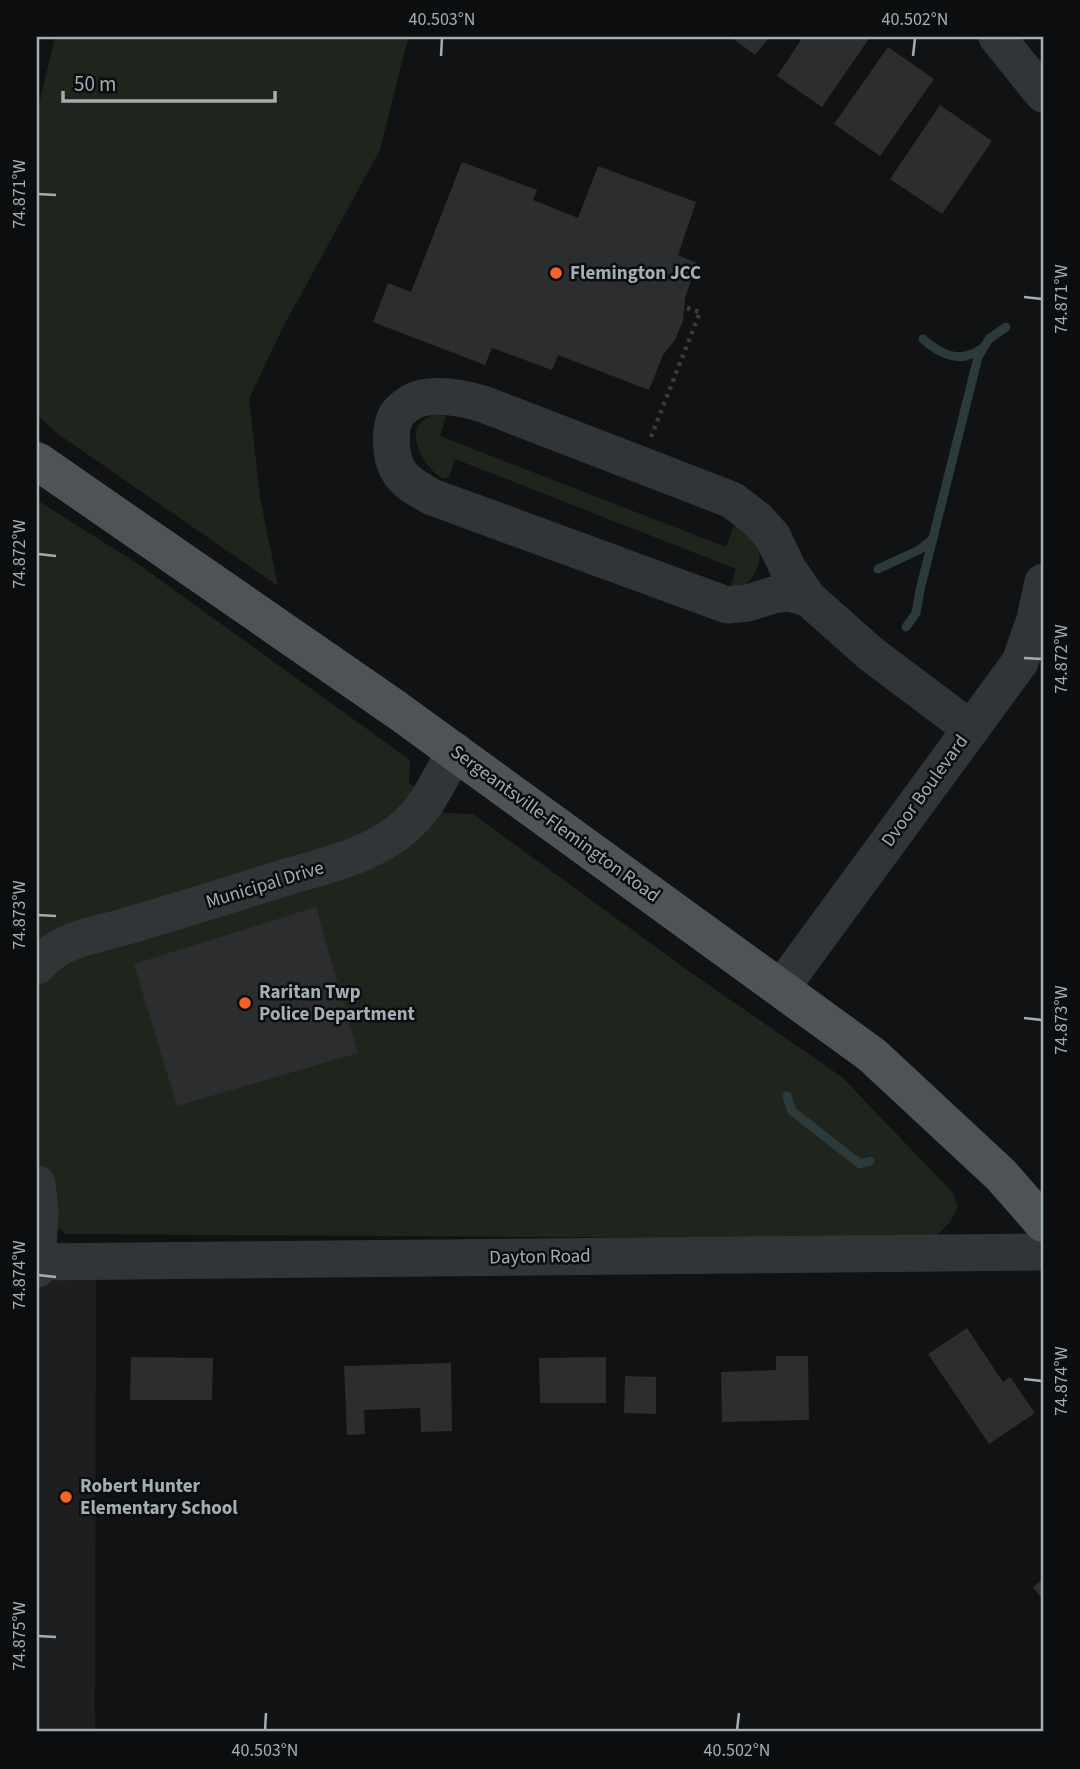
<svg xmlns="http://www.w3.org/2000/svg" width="1080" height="1769" font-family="'Source Sans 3',sans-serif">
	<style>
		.built { fill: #1d1e20 }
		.green { fill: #1f251d }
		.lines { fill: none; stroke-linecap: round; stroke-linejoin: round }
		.stream { stroke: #2b3a3b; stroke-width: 9 }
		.building { fill: #2c2d2f }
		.path { stroke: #383c3f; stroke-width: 4.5; stroke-dasharray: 3.5 5; stroke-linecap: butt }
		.minor { stroke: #323538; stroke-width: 37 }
		.major { stroke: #4e5357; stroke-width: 38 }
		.ticks { fill: none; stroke: #a2aeb4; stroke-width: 2.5 }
		.poi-dot { fill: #f46428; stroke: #0c0d0e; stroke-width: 2.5 }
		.labels { text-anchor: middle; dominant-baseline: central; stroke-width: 5; stroke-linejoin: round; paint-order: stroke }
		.poi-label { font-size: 19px; font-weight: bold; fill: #a2aeb4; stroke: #0c0d0e; text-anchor: start }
		.street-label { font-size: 19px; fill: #a2aeb4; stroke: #0c0d0e }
		.neatline { fill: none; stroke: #a2aeb4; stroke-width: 2.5 }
		.ticks-label { font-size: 18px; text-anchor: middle; fill: #a2aeb4 }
	</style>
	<rect width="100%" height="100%" fill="#111213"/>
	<path class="built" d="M96 1261 95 1732H37V1262Z"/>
	<g class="green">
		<path d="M55 37H410L406 46 380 150 282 329 249 399 260 497 278 586 58 434 37 415V113Z"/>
		<path d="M443 414 446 417 440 436 726 547 733 528 736 526 743 528C748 533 755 540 758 547 764 562 753 579 742 589H730L736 569 455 459 449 477 443 479C418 463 397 417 443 414Z"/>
		<path d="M37 500 138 564 410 760 409 783 445 813 473 814 690 972 842 1077 953 1193 958 1207 950 1222 935 1237 893 1239 66 1234 58 1228 55 1219 37 1220Z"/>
	</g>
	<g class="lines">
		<g class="stream">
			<path d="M923 339C934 349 950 359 966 356 972 354 978 351 983 348"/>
			<path d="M878 569 919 550 933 539"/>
			<path d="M906 627 916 613 920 590 978 357 989 339 1006 327"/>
			<path d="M787 1096 792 1111 860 1164 870 1161"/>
		</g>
	</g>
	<g class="building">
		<path d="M731 37H770L755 55Z"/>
		<path d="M803 37H870L822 107 777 76Z"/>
		<path d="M888 47 934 79 880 156 834 124Z"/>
		<path d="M940 105 992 141 942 214 890 179Z"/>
		<path d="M462 162 537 190 533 200 578 218 598 166 696 202 678 255 697 263 685 298 683 321 680 328 675 340 663 355 649 390 558 355 552 370 492 348 485 365 373 322 388 283 411 292Z"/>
		<path d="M316 907 358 1053 177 1106 134 964Z"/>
		<path d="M967 1328 1003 1382 1010 1377 1035 1413 989 1444 928 1354Z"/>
		<path d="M776 1356H808L809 1420 722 1422 721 1372 776 1370Z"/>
		<path d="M131 1357 213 1358 212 1400H130Z"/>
		<path d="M606 1357V1403H540L539 1358Z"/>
		<path d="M451 1363 452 1431 421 1432 420 1408 364 1410 365 1434 347 1435 344 1366Z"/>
		<path d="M625 1376 656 1377V1414L624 1413Z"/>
		<path d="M1043 1579V1600L1033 1587Z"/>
	</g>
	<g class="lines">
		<path class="path" d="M651 437 700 312 687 308"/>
		<g class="minor">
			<path d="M997 37 1043 94"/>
			<path d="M808 598 789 593 773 595 748 603 727 605 432 497C420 490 405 483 398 470 390 456 389 430 396 416 399 410 412 401 418 399 439 393 463 398 483 404L732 500 758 520 773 537 788 569 808 598 871 654 971 729"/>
			<path d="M37 966C61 938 94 936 127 926 178 911 229 895 280 879 320 867 369 857 402 829 427 809 440 778 455 751"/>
			<path d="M781 988 1020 662 1035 619 1043 582"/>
			<path d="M37 1184 40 1212 37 1269"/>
			<path d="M37 1262 1043 1252"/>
		</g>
		<path class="major" d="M37 461 397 710 872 1055 1001 1175 1043 1223"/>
	</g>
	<path class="ticks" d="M441 56 442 38M913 56 915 38M38 194 56 195M1024 297 1042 299M38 554 56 556M1024 658 1042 659M38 915 56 916M1024 1018 1042 1020M38 1275 56 1277M1024 1379 1042 1381M38 1636 56 1637M265 1730 266 1713M737 1730 739 1713"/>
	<g class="poi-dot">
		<circle cx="556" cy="273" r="7"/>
		<circle cx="245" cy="1003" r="7"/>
		<circle cx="66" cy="1497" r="7"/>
	</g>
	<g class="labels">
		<g class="poi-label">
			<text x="570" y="273">Flemington JCC</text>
			<text x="259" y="992">Raritan Twp<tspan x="259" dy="22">Police Department</tspan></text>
			<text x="80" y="1486">Robert Hunter<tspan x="80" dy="22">Elementary School</tspan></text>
		</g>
		<g class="street-label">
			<text transform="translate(925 791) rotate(-54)">Dvoor Boulevard</text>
			<text transform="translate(555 824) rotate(36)">Sergeantsville-Flemington Road</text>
			<text transform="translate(265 885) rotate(-17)">Municipal Drive</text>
			<text transform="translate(540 1257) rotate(-1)">Dayton Road</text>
		</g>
	</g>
	<rect width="1080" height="1769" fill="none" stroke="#0c0d0e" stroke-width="77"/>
	<path d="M63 91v10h212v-10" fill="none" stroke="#a2aeb4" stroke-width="3.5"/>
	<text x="74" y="91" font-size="21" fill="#a2aeb4" stroke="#0c0d0e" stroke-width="5" paint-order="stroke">50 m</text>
	<rect x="38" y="38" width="1004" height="1692" class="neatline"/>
	<g class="ticks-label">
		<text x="442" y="25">40.503°N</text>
		<text x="915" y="25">40.502°N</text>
		<text transform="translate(19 194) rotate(-90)" y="6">74.871°W</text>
		<text transform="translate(1061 299) rotate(-90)" y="6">74.871°W</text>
		<text transform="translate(19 554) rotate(-90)" y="6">74.872°W</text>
		<text transform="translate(1061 659) rotate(-90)" y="6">74.872°W</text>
		<text transform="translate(19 915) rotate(-90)" y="6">74.873°W</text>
		<text transform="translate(1061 1020) rotate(-90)" y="6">74.873°W</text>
		<text transform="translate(19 1275) rotate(-90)" y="6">74.874°W</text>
		<text transform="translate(1061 1381) rotate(-90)" y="6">74.874°W</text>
		<text transform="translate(19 1636) rotate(-90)" y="6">74.875°W</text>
		<text x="265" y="1756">40.503°N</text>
		<text x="737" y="1756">40.502°N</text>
	</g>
</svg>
